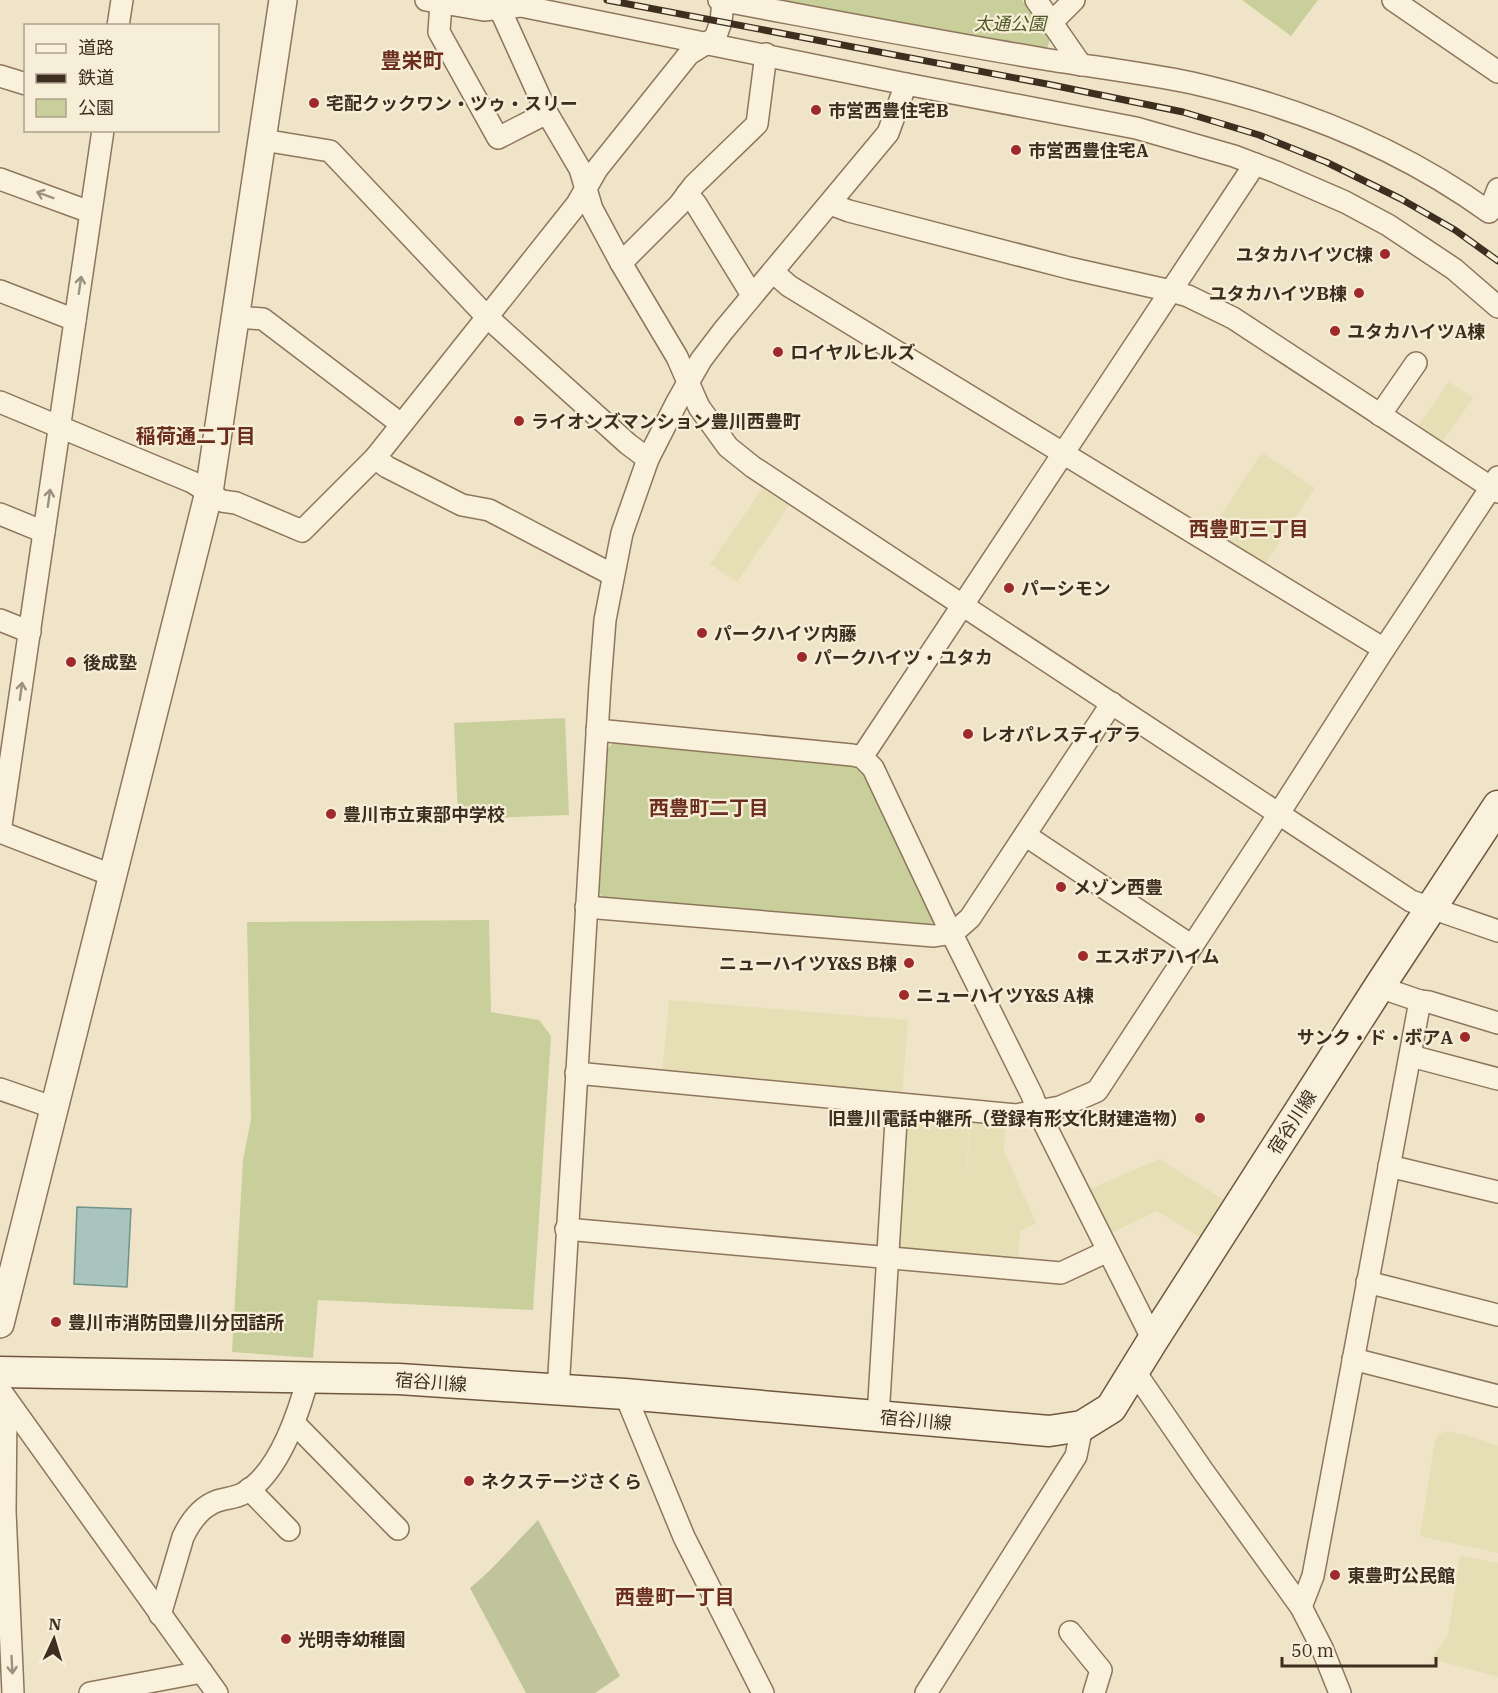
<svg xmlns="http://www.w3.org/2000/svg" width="1498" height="1693" font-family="'IBM Plex Serif','Noto Sans JP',serif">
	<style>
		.farmland { fill: #e6deb5 }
		.green { fill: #c9cf9b }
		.cemetery { fill: #bfc49a }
		.water { fill: #a9c4bc; stroke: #6f938a; stroke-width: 1.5 }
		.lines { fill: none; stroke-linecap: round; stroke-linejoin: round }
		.minor-casing { stroke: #8d765c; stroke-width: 24 }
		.tertiary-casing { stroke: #8d765c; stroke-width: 30 }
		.secondary-casing { stroke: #6f573f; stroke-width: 33 }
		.minor { stroke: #faf1dc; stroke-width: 21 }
		.tertiary { stroke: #faf1dc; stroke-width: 27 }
		.secondary { stroke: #faf1dc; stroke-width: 30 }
		.rail-casing { stroke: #3d2e20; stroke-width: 7 }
		.rail { stroke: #f7eed8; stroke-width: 4.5; stroke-dasharray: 14; stroke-linecap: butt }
		.oneway { stroke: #9c907e }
		.poi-dot { fill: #9e2a2b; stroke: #f7eed8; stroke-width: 2 }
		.labels { text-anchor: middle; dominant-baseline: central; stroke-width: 4.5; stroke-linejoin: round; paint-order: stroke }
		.park-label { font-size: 18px; font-style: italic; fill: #4d5a26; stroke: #f7eed8 }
		.poi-label { font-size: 18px; font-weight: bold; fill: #3d2e20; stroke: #f7eed8; text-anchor: start }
		.street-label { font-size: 18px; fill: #3d2e20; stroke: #f7eed8 }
		.neighbourhood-label { font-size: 20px; font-weight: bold; fill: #6b2e1e; stroke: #f7eed8 }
		.quarter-label { font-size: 21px; font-weight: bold; fill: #6b2e1e; stroke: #f7eed8 }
	</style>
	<rect width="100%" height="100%" fill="#f0e4c8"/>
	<g class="farmland">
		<path d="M1449 382 1473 398 1442 442 1418 426Z"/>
		<path d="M1262 452 1315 488 1263 567 1210 532Z"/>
		<path d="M763 488 789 506 737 582 710 564Z"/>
		<path d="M669 1000 908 1020 902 1094 662 1074Z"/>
		<path d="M911 1115 970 1120 963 1216 971 1120 1006 1123 1004 1151 1036 1223 1020 1231 1018 1261 904 1252 896 1242 905 1120Z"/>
		<path d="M1160 1159 1224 1200 1201 1238 1157 1211 1109 1234 1087 1190Z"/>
		<path d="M1446 1431 1467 1435 1498 1446V1553L1420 1536 1435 1441 1438 1435Z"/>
		<path d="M1460 1555 1498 1563V1677L1431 1659 1448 1635Z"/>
	</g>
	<g class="green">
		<path d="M777 0H1022L1050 39 1046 53 778 5Z"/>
		<path d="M1242 0H1318L1291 36Z"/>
		<path d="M565 718 569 815 458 819 454 723Z"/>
		<path d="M615 741 853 762 866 772 935 916 931 928 606 901 598 892 608 748Z"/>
		<path d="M489 920 491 1012 539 1020 551 1036 533 1310 318 1300 313 1358 232 1352 243 1160 251 1119 247 922Z"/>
	</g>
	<path class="cemetery" d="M538 1520 620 1676 595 1693H526L470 1588C495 1568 515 1543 538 1520Z"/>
	<path class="water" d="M77 1207 131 1209 127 1287 74 1284Z"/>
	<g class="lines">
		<defs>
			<g id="minor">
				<path d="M426 0 484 10 521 6 906 84 1136 128 1234 156 1276 172 1345 202 1388 225 1454 269 1498 307"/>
				<path d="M719 0C827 20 936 41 1044 59 1093 67 1143 73 1192 83 1298 107 1400 148 1489 212L1498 189"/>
				<path d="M1036 0 1081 65"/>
				<path d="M1393 0 1498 72"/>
				<path d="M441 3 439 32 498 138 547 113"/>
				<path d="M499 7 547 113 580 169 592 209 621 263 677 357 699 407 728 447 753 467 1411 901 1498 931"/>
				<path d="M1052 22 1074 0"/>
				<path d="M118 26 122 0"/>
				<path d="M0 76 26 84"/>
				<path d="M263 140 330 151 486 316 628 444 648 459"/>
				<path d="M0 179 90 212"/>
				<path d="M687 194 696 204 752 295"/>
				<path d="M830 204 849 211 1069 268 1171 291 1188 296 1233 318 1498 492"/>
				<path d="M621 263 679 205 694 185 757 124 766 54"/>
				<path d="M773 272 789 286 1384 649"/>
				<path d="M0 291 75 320"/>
				<path d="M236 317 263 319 401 424"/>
				<path d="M0 402 192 482 222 501 236 503 302 531 375 458 577 204 597 169 689 54 715 38 721 22 723 1 725 0"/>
				<path d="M1380 415 1416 363"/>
				<path d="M375 458 387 467 462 505 489 510 613 575"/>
				<path d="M0 514 44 532"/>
				<path d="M0 620 30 632"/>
				<path d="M597 730 852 755 862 757 873 768 943 916 1032 1095 1038 1111 1153 1340"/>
				<path d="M862 757 1255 164"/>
				<path d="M0 832 103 130"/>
				<path d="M0 832 114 876"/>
				<path d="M1025 835 1192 946"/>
				<path d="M586 907 934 936 953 933 970 918 1112 703"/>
				<path d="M1420 1001 1429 1002 1498 1023"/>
				<path d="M1411 1056 1498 1079"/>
				<path d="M576 1073 1016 1115 1060 1107 1097 1091 1267 832 1384 649 1498 477"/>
				<path d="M0 1089 55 1108"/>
				<path d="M1389 1166 1498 1192"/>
				<path d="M566 1229 1061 1273 1108 1251"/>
				<path d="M1367 1282 1498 1315"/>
				<path d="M1353 1359 1498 1396"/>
				<path d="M1135 1372 1203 1471 1301 1607 1322 1648 1340 1693"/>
				<path d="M0 1390 217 1693"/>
				<path d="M558 1391 600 684 605 620 622 533 648 459 677 402 701 360 723 331 888 133 906 84"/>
				<path d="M625 1394 684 1537 763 1693"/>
				<path d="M0 1398 6 1411 5 1511 13 1693"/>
				<path d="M878 1417 897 1104"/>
				<path d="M295 1424 398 1529"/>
				<path d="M249 1489 289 1530"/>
				<path d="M1301 1607 1313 1576 1420 1001 1379 987"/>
				<path d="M160 1615 183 1537C190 1522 201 1507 217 1501 226 1498 236 1498 244 1493 279 1473 298 1415 308 1378"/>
				<path d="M1070 1632 1101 1670 1094 1693"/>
				<path d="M90 1693 202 1672"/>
				<path d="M926 1693 1076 1456 1082 1426"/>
			</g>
			<path id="tertiary" d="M0 1324 209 492 283 0"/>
			<path id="secondary" d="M0 1372 399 1379 625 1394 1049 1431 1082 1426 1111 1408 1153 1340 1379 987 1498 806"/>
		</defs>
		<use href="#minor" class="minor-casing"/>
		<use href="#tertiary" class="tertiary-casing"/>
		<use href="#secondary" class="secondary-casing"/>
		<use href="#minor" class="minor"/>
		<use href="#tertiary" class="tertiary"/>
		<use href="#secondary" class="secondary"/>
		<defs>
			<path id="rail" d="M607 0 1047 84 1183 112 1259 135 1326 162 1401 199 1455 230 1498 261"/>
		</defs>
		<use href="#rail" class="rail-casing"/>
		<use href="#rail" class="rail"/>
	</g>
	<defs><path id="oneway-shaft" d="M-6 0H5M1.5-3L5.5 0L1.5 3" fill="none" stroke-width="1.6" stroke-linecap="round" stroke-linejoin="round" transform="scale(1.5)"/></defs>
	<g class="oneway">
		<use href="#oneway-shaft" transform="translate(45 195) rotate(-160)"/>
		<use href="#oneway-shaft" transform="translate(80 285) rotate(-82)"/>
		<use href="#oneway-shaft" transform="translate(49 498) rotate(-82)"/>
		<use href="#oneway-shaft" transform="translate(21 691) rotate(-82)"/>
		<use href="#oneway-shaft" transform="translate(12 1665) rotate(87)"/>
	</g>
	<g class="poi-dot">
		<circle cx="314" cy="103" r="6"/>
		<circle cx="816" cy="110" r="6"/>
		<circle cx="1016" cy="150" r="6"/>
		<circle cx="1385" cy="254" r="6"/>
		<circle cx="1359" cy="293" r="6"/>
		<circle cx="1335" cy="331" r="6"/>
		<circle cx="778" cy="352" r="6"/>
		<circle cx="519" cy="421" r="6"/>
		<circle cx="1009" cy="588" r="6"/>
		<circle cx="702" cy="633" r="6"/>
		<circle cx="802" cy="657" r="6"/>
		<circle cx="71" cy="662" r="6"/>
		<circle cx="968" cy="734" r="6"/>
		<circle cx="331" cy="814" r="6"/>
		<circle cx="1061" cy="887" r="6"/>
		<circle cx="1083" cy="956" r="6"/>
		<circle cx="909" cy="963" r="6"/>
		<circle cx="904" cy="995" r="6"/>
		<circle cx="1465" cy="1037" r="6"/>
		<circle cx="1200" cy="1118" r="6"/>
		<circle cx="56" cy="1322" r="6"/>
		<circle cx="469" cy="1481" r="6"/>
		<circle cx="1335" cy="1575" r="6"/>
		<circle cx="286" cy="1639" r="6"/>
	</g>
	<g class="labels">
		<g class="park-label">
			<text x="1010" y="23">太通公園</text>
		</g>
		<g class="poi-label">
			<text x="326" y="103">宅配クックワン・ツゥ・スリー</text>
			<text x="828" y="110">市営西豊住宅B</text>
			<text x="1028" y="150">市営西豊住宅A</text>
			<text x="1373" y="254" text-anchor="end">ユタカハイツC棟</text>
			<text x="1347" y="293" text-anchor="end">ユタカハイツB棟</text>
			<text x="1347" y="331">ユタカハイツA棟</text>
			<text x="790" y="352">ロイヤルヒルズ</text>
			<text x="531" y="421">ライオンズマンション豊川西豊町</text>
			<text x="1021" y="588">パーシモン</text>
			<text x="714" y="633">パークハイツ内藤</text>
			<text x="814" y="657">パークハイツ・ユタカ</text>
			<text x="83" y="662">後成塾</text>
			<text x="980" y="734">レオパレスティアラ</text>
			<text x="343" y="814">豊川市立東部中学校</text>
			<text x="1073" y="887">メゾン西豊</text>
			<text x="1095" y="956">エスポアハイム</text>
			<text x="897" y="963" text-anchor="end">ニューハイツY&amp;S B棟</text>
			<text x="916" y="995">ニューハイツY&amp;S A棟</text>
			<text x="1453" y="1037" text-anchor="end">サンク・ド・ボアA</text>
			<text x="1188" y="1118" text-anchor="end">旧豊川電話中継所（登録有形文化財建造物）</text>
			<text x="68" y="1322">豊川市消防団豊川分団詰所</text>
			<text x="481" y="1481">ネクステージさくら</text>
			<text x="1347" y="1575">東豊町公民館</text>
			<text x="298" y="1639">光明寺幼稚園</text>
		</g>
		<g class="street-label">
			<text transform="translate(1292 1122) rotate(-57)">宿谷川線</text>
			<text transform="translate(431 1382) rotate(4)">宿谷川線</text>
			<text transform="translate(916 1420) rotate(5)">宿谷川線</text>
		</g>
		<g class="neighbourhood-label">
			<text x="196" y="435">稲荷通二丁目</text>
			<text x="1249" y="528">西豊町三丁目</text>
			<text x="709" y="807">西豊町二丁目</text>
			<text x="675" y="1596">西豊町一丁目</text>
		</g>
		<g class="quarter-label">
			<text x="412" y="60">豊栄町</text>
		</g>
	</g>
	<rect x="24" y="24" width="195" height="108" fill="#f7eed8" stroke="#ada18e" stroke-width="1.5"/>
	<rect x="36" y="44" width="30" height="9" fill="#faf1dc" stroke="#ada18e" stroke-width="1.5"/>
	<text x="78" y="54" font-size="18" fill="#3d2e20">道路</text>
	<rect x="36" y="74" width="30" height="9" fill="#3d2e20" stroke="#ada18e" stroke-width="1.5"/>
	<text x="78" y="84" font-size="18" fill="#3d2e20">鉄道</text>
	<rect x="36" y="99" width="30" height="18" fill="#c9cf9b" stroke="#ada18e" stroke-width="1.5"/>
	<text x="78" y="114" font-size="18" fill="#3d2e20">公園</text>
	<g transform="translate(54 1639) rotate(4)" stroke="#f7eed8" stroke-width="4.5" paint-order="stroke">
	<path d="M0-4.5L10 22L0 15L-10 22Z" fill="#3d2e20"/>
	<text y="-9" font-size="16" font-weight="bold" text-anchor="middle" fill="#3d2e20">N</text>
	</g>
	<path d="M1282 1657v9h154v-9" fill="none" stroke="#3d2e20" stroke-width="3"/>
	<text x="1291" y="1657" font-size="18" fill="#3d2e20" stroke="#f7eed8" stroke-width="4.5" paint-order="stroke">50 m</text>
</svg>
